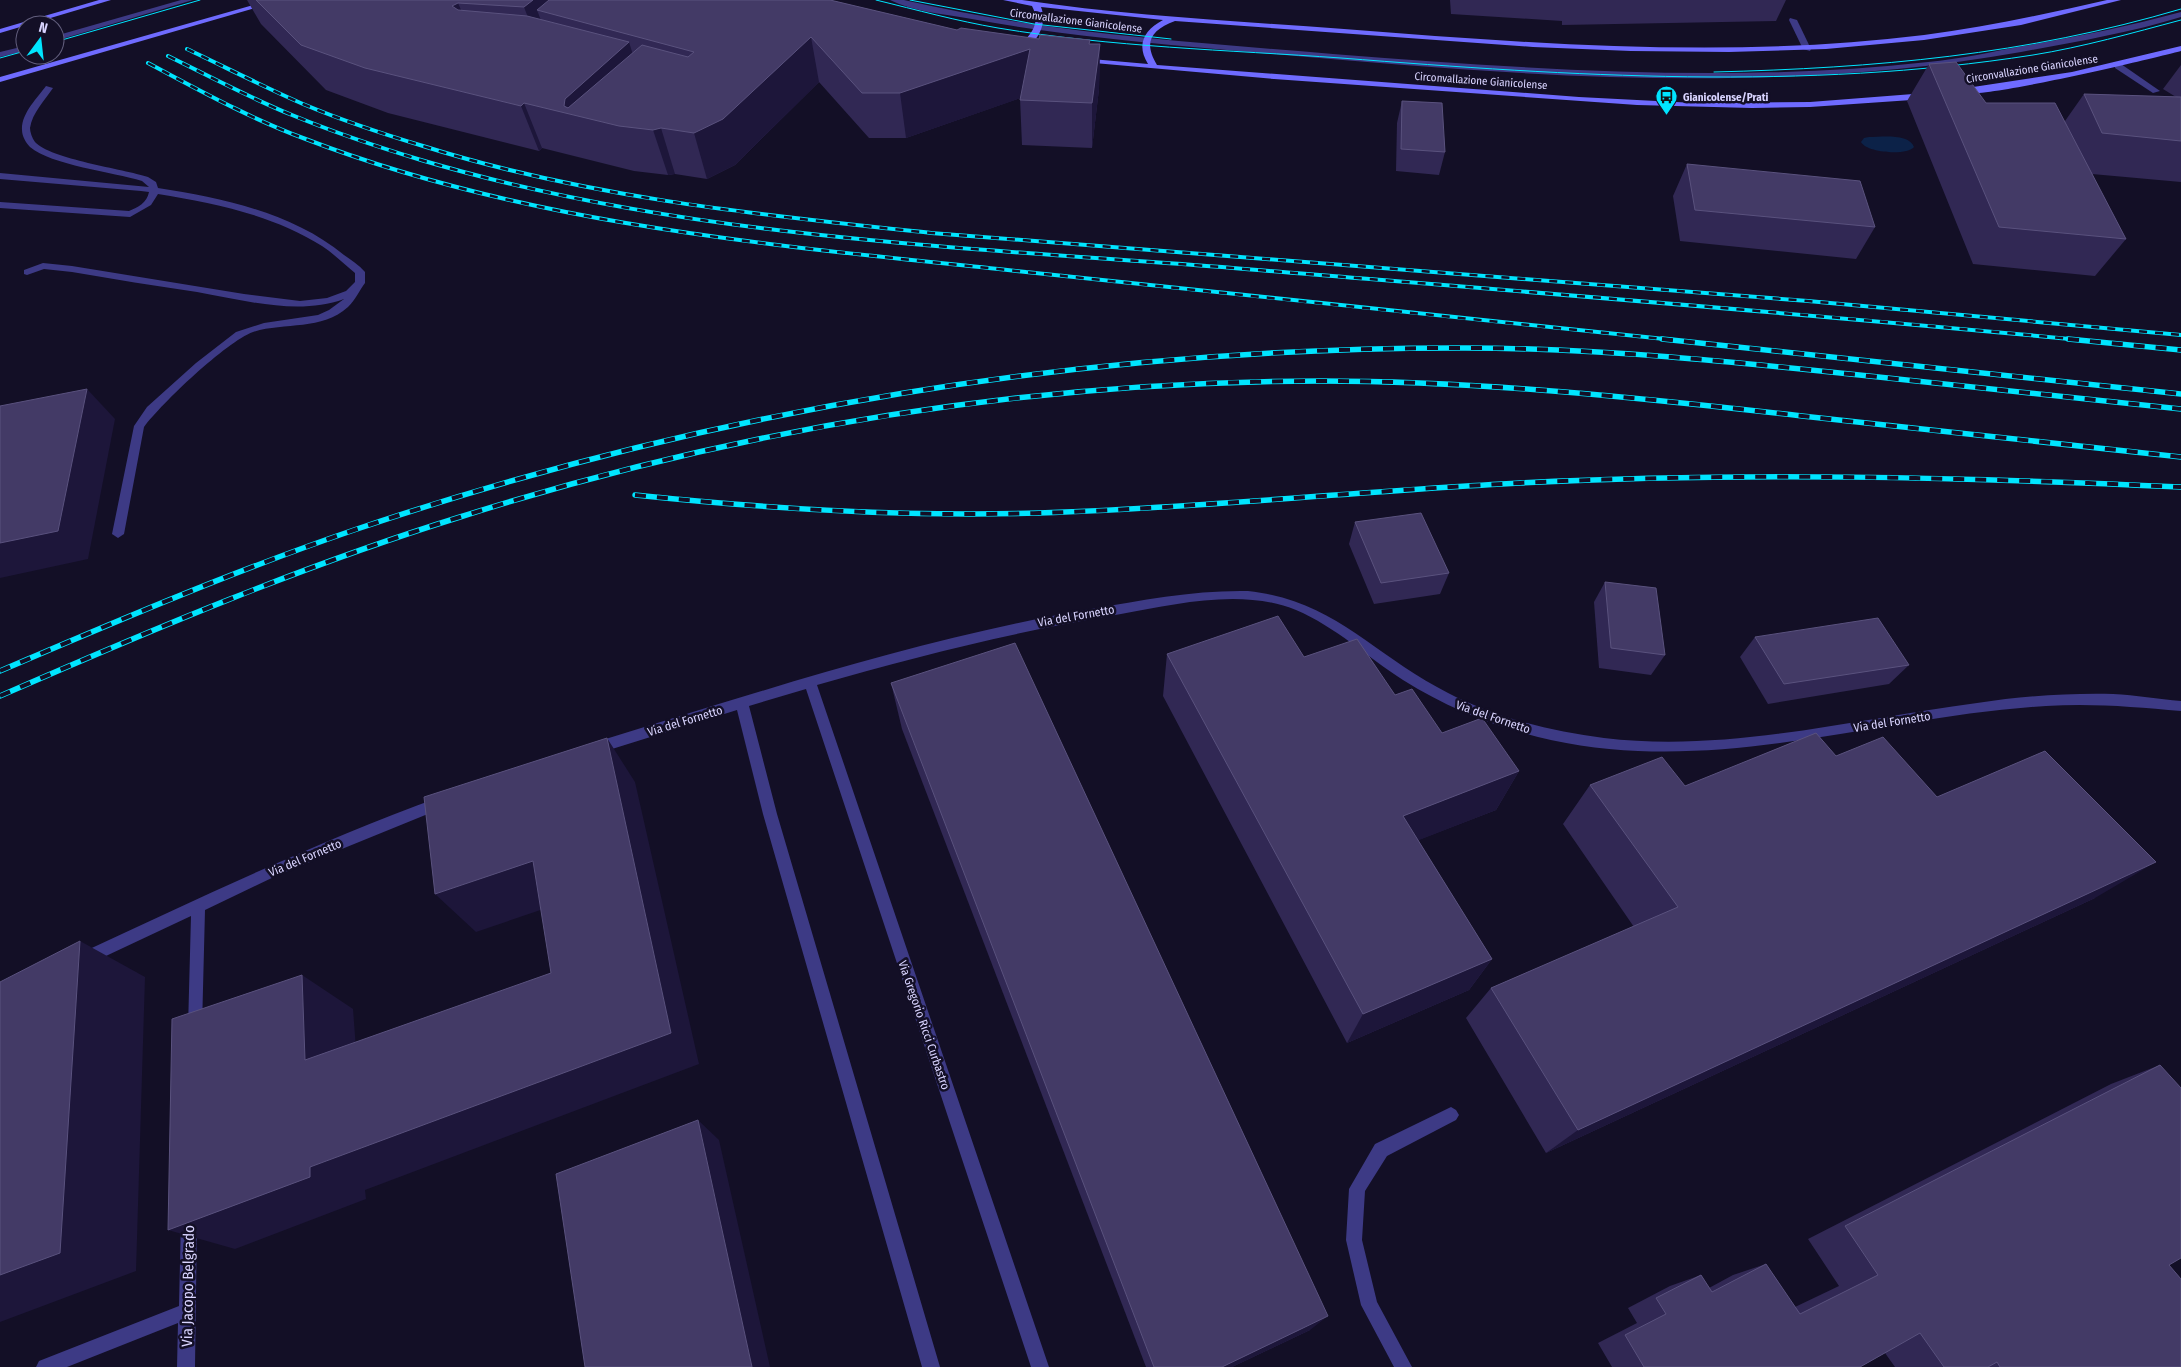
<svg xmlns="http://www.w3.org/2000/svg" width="2181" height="1367" font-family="'Fira Sans Condensed',sans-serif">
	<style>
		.water { fill: #0c2248 }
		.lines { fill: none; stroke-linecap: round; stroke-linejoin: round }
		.lane { fill: #3d3a85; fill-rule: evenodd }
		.street { fill: #3d3a85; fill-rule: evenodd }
		.secondary { fill: #6f6bff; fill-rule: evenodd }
		.tram { stroke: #00e5ff; stroke-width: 1 }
		.rail-far1-casing { stroke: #00e5ff; stroke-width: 4 }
		.rail-casing { stroke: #00e5ff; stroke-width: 5.5 }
		.rail-far1 { stroke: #130f26; stroke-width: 2.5; stroke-dasharray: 8; stroke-linecap: butt }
		.rail { stroke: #130f26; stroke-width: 4; stroke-dasharray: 11; stroke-linecap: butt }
		.wall { fill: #312854 }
		.shaded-wall { fill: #1d163a }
		.building { fill: #433a66; stroke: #5a527e }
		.labels { text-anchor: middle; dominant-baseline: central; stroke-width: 5; stroke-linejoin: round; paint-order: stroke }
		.far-street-label { font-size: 11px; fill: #d9d4ff; stroke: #130f26 }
		.far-poi-label { font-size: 11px; font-weight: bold; fill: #d9d4ff; stroke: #130f26; text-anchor: start }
		.street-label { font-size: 12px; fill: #d9d4ff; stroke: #130f26 }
		.near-street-label { font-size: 15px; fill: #d9d4ff; stroke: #130f26 }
	</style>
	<rect width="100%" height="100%" fill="#130f26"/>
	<path class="water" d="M1869 137C1882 137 1909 133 1914 147 1907 156 1867 153 1861 142L1864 138Z"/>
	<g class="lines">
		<g class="lane">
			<path d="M181 0H193L55 41V36Z"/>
			<path d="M890 0H904C1045 33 1189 42 1333 54 1531 69 1730 84 1928 62 1960 59 1991 52 2023 46 2077 37 2129 26 2181 12V17C2129 33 2075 42 2021 52 1749 101 1467 71 1193 47 1117 40 1041 32 966 18 942 14 912 11 890 0Z"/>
			<path d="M1790 18 1797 20 1811 49 1810 51 1803 49 1789 20Z"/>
			<path d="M25 46V51L0 57V52Z"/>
			<path d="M2115 64H2121L2160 91 2153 93 2115 68Z"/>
			<path d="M46 86 53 88C45 100 32 113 30 128 30 132 32 138 35 142 50 159 124 169 148 177L156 182 158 188C223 198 293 213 344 255 351 260 359 265 365 272V283C359 291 356 299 348 307 322 331 284 322 253 332 226 342 162 403 144 427L124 534 118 538 112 534 134 426 147 407 196 363 236 332 264 323 318 315 329 310 344 299C298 316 243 300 197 292 155 286 114 279 72 272L44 269 27 275 24 274V270L43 263 72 266 244 294 300 301 327 298 346 291 355 282V273C344 264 334 254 322 246 273 215 214 203 158 194L151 205 130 217 0 208V202L129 211C138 207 147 203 149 192L141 191 0 179V173L149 187 142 181C113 172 51 165 30 147 26 143 22 136 22 130 21 114 37 98 46 86Z"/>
			<path d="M1451 1107 1456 1110 1459 1115 1456 1120 1387 1156 1365 1191 1362 1240 1377 1302 1412 1367H1394L1361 1305 1346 1240 1349 1189 1375 1144Z"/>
		</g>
		<g class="street">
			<path d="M1248 591C1331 600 1368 649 1437 687 1488 716 1545 730 1604 738 1728 753 1854 719 1977 703 2022 696 2068 693 2113 694 2136 695 2158 699 2181 701V711C2136 707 2092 703 2046 706 1909 714 1776 757 1638 751 1555 748 1473 724 1403 680 1367 657 1336 627 1296 610 1242 588 1176 604 1121 614 1018 631 917 656 817 685L1049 1367H1031L806 689 749 706 777 814 940 1367H922L763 814 737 710 596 754 591 752 590 748 591 744 596 742C759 692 922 638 1091 609 1143 600 1195 590 1248 591Z"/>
			<path d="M440 797 445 799 447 803 445 807 278 875 205 910 202 1028 200 1033 195 1035 190 1033 188 1028 191 916 91 963 86 965 81 963 79 958 81 953C199 898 317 842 440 797Z"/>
			<path d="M189 1212 195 1214 197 1220 195 1367H177L178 1323 67 1367H36L39 1361 179 1306 181 1220 183 1214Z"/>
		</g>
		<g class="secondary">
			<path d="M99 0H111L0 33V29Z"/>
			<path d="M271 0H283L0 82V77Z"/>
			<path d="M1003 0H1022C1129 16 1237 21 1344 29 1537 44 1732 59 1924 35 1986 27 2046 14 2107 0H2121L2021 25 1924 40 1826 49 1729 52 1631 51 1533 47 1175 21C1151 30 1143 42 1157 65L1579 97 1695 103 1810 102 1926 93 1930 96 1926 99 1810 107 1752 108 1637 105 1274 79 1083 62 1079 60 1080 58 1148 64C1136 45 1144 30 1163 20L1041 7C1048 24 1037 44 1021 50L1017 48C1029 36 1042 25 1032 6Z"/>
			<path d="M2181 46V51C2154 58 1970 103 1956 92L1960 89 2072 72Z"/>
		</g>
		<g class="tram">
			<path d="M876 0C917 10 957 21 998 28 1112 47 1227 50 1341 58 1572 76 1803 91 2033 55 2083 47 2132 33 2181 20"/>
			<path d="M910 0 1034 24 1171 39"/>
			<path d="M55 42 200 0"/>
			<path d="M0 58 25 51"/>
			<path d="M1714 72C1876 68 2025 55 2181 9"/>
		</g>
		<defs>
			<g id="rail-far1">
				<path d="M187 49C225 67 264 87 303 104 341 120 383 134 423 146 588 198 761 215 931 233L1808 301 2181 335"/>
				<path d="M168 56C209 76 250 98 292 115 333 132 378 147 421 160 684 238 961 247 1233 268 1516 291 1798 313 2081 340"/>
				<path d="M148 63C199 90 249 118 303 138 533 227 783 246 1026 272 1242 295 1458 318 1674 340"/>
			</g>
			<g id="rail">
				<path d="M1662 339 2181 394"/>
				<path d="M2068 339 2181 350"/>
				<path d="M635 495C769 509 904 517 1039 513 1199 508 1360 491 1520 483 1740 472 1961 477 2181 487"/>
				<path d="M0 671C117 621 234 571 354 530 712 409 1088 347 1466 348 1601 348 1735 362 1869 376 1973 387 2077 398 2181 409"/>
				<path d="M0 696C151 630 302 566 460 517 738 429 1029 381 1321 381 1482 381 1642 398 1802 416 1928 430 2055 443 2181 457"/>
			</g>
		</defs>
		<use href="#rail-far1" class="rail-far1-casing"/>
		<use href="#rail" class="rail-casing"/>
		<use href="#rail-far1" class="rail-far1"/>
		<use href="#rail" class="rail"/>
	</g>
	<g class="wall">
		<path d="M247 0H830L957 30 1090 44H1100L1099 89 1092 148 1022 145 1020 98 906 138H869L819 82 735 165 707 179 675 174 668 175 634 171 542 148 539 151 388 113 326 90 261 24Z"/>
		<path d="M1450 0H1786L1776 21 1562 25V21L1451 14Z"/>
		<path d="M1929 64 1986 103 2065 121 2084 94 2176 97 2163 89 2181 65V182L2092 174 2126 239 2095 276 1973 264 1907 101Z"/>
		<path d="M1402 101 1445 152 1439 175 1396 171 1397 123Z"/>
		<path d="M1687 164 1875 227 1856 259 1680 241 1673 196Z"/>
		<path d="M1355 522 1449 573 1440 594 1374 604 1349 544Z"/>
		<path d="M1605 582 1665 655 1651 675 1599 668 1594 602Z"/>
		<path d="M1755 637 1909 665 1889 684 1768 704 1740 657Z"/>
		<path d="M1167 654 1395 695 1442 733 1519 771 1496 810 1418 840 1492 959 1469 990 1347 1043 1163 696Z"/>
		<path d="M891 683 1310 1330 1232 1367H1146L902 729Z"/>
		<path d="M1836 756 1937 797 2095 898 1546 1153 1466 1018 1491 988 1634 927 1563 824 1590 785 1685 786Z"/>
		<path d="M2160 1065 2169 1265 2181 1367H1895L1885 1353 1860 1367H1612L1598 1343 1637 1323 1628 1308 1670 1286 1701 1275 1709 1288 1733 1275 1766 1264 1795 1307 1839 1286 1808 1239 2111 1084Z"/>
	</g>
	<g class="shaded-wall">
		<path d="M533 0H598L537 10 550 44 541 52 524 7Z"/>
		<path d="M458 3 477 47 452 6Z"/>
		<path d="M811 37 819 82 735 165 707 179 694 133Z"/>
		<path d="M629 42 643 87 605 123 564 106 565 99Z"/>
		<path d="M1100 44 1099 89 1092 148V103Z"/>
		<path d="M1030 49 1032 94 906 138 900 93Z"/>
		<path d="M524 103 542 148 539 151 521 106Z"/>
		<path d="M661 128 675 174 668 175 653 130Z"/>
		<path d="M87 389 115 419 88 559 0 578V543Z"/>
		<path d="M607 738 635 782 699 1064 365 1190 366 1199 235 1249 168 1230 310 1167 671 1033Z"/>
		<path d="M1519 771 1496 810 1386 853 1403 816Z"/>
		<path d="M533 861 567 901 476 932 435 894Z"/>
		<path d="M2156 862 2095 898 1546 1153 1578 1130Z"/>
		<path d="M80 941 145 977 136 1271 0 1322V1275Z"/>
		<path d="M1492 959 1469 990 1347 1043 1363 1014Z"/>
		<path d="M302 975 353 1009 359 1089 305 1060Z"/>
		<path d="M698 1120 719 1140 770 1367H752Z"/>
		<path d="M1328 1316 1310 1330 1232 1367H1222Z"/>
	</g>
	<g class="building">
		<path d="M256 0H533L524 7 458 3 452 6 458 10 527 16 629 42 565 99 564 106 568 108 642 45 688 57 694 52 537 10 549 0H830L957 30 961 28 1039 39 1040 35 1090 40 1089 44H1100L1092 103 1020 100 1030 49 900 93H862L811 37 723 119 694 133 661 128 653 130 619 126 524 103 521 106 365 68 301 45Z"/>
		<path d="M1956 62 1986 103H2055L2126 239 1999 227 1929 64Z"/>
		<path d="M2084 94 2181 97V141L2102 133Z"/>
		<path d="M1402 101 1442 103 1445 152 1401 149Z"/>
		<path d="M1687 164 1860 181 1875 227 1695 210Z"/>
		<path d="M87 389 58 531 0 543V406Z"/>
		<path d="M1421 513 1449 573 1381 583 1355 522Z"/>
		<path d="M1605 582 1656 588 1665 655 1611 648Z"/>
		<path d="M1278 616 1304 657 1357 639 1395 695 1412 689 1442 733 1482 718 1519 771 1403 816 1492 959 1363 1014 1167 654Z"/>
		<path d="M1878 618 1909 665 1784 684 1755 637Z"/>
		<path d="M1015 643 1328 1316 1222 1367H1154L891 683Z"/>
		<path d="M1816 733 1836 756 1883 737 1937 797 2045 751 2156 862 1578 1130 1491 988 1678 907 1590 785 1662 757 1685 786Z"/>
		<path d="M607 738 671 1033 310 1167V1177L168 1230 172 1019 302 975 305 1060 551 973 533 861 435 894 424 797Z"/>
		<path d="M80 941 60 1253 0 1275V982Z"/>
		<path d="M2160 1065 2181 1088V1258L2169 1265 2181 1279V1367H2000L1997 1362 1988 1367H1944L1920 1333 1860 1367H1644L1625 1335 1666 1314 1656 1298 1701 1275 1712 1292 1766 1264 1800 1314 1878 1275 1845 1226Z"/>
		<path d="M698 1120 752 1367H585L556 1174Z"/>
	</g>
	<defs>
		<symbol id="bus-pin" viewBox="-11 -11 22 30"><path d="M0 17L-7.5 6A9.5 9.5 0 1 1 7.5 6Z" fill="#00e5ff" stroke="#130f26"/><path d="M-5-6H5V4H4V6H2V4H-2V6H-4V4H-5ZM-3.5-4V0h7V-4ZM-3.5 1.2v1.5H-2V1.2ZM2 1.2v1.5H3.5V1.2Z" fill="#111"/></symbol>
	</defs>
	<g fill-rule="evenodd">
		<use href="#bus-pin" x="1654" y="84" width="25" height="34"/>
	</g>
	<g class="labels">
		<g class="far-street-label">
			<text transform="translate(1076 21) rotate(7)">Circonvallazione Gianicolense</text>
			<text transform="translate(2032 69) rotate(-9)">Circonvallazione Gianicolense</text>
			<text transform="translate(1481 81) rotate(4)">Circonvallazione Gianicolense</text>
		</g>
		<g class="far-poi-label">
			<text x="1683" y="97">Gianicolense/Prati</text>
		</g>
		<g class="street-label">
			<text transform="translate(1076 616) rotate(-10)">Via del Fornetto</text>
			<text transform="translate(1493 717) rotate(19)">Via del Fornetto</text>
			<text transform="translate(685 721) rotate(-17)">Via del Fornetto</text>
			<text transform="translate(1892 722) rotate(-9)">Via del Fornetto</text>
			<text transform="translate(305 858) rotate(-23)">Via del Fornetto</text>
			<text transform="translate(924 1025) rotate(71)">Via Gregorio Ricci Curbastro</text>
		</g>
		<g class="near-street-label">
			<text transform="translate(188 1286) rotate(-89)">Via Jacopo Belgrado</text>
		</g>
	</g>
	<g transform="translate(40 40) rotate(15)"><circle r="24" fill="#130f26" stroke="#625e7d"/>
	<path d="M0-4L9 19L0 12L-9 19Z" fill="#00e5ff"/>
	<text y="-8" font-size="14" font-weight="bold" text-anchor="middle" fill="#d9d4ff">N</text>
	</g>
</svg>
